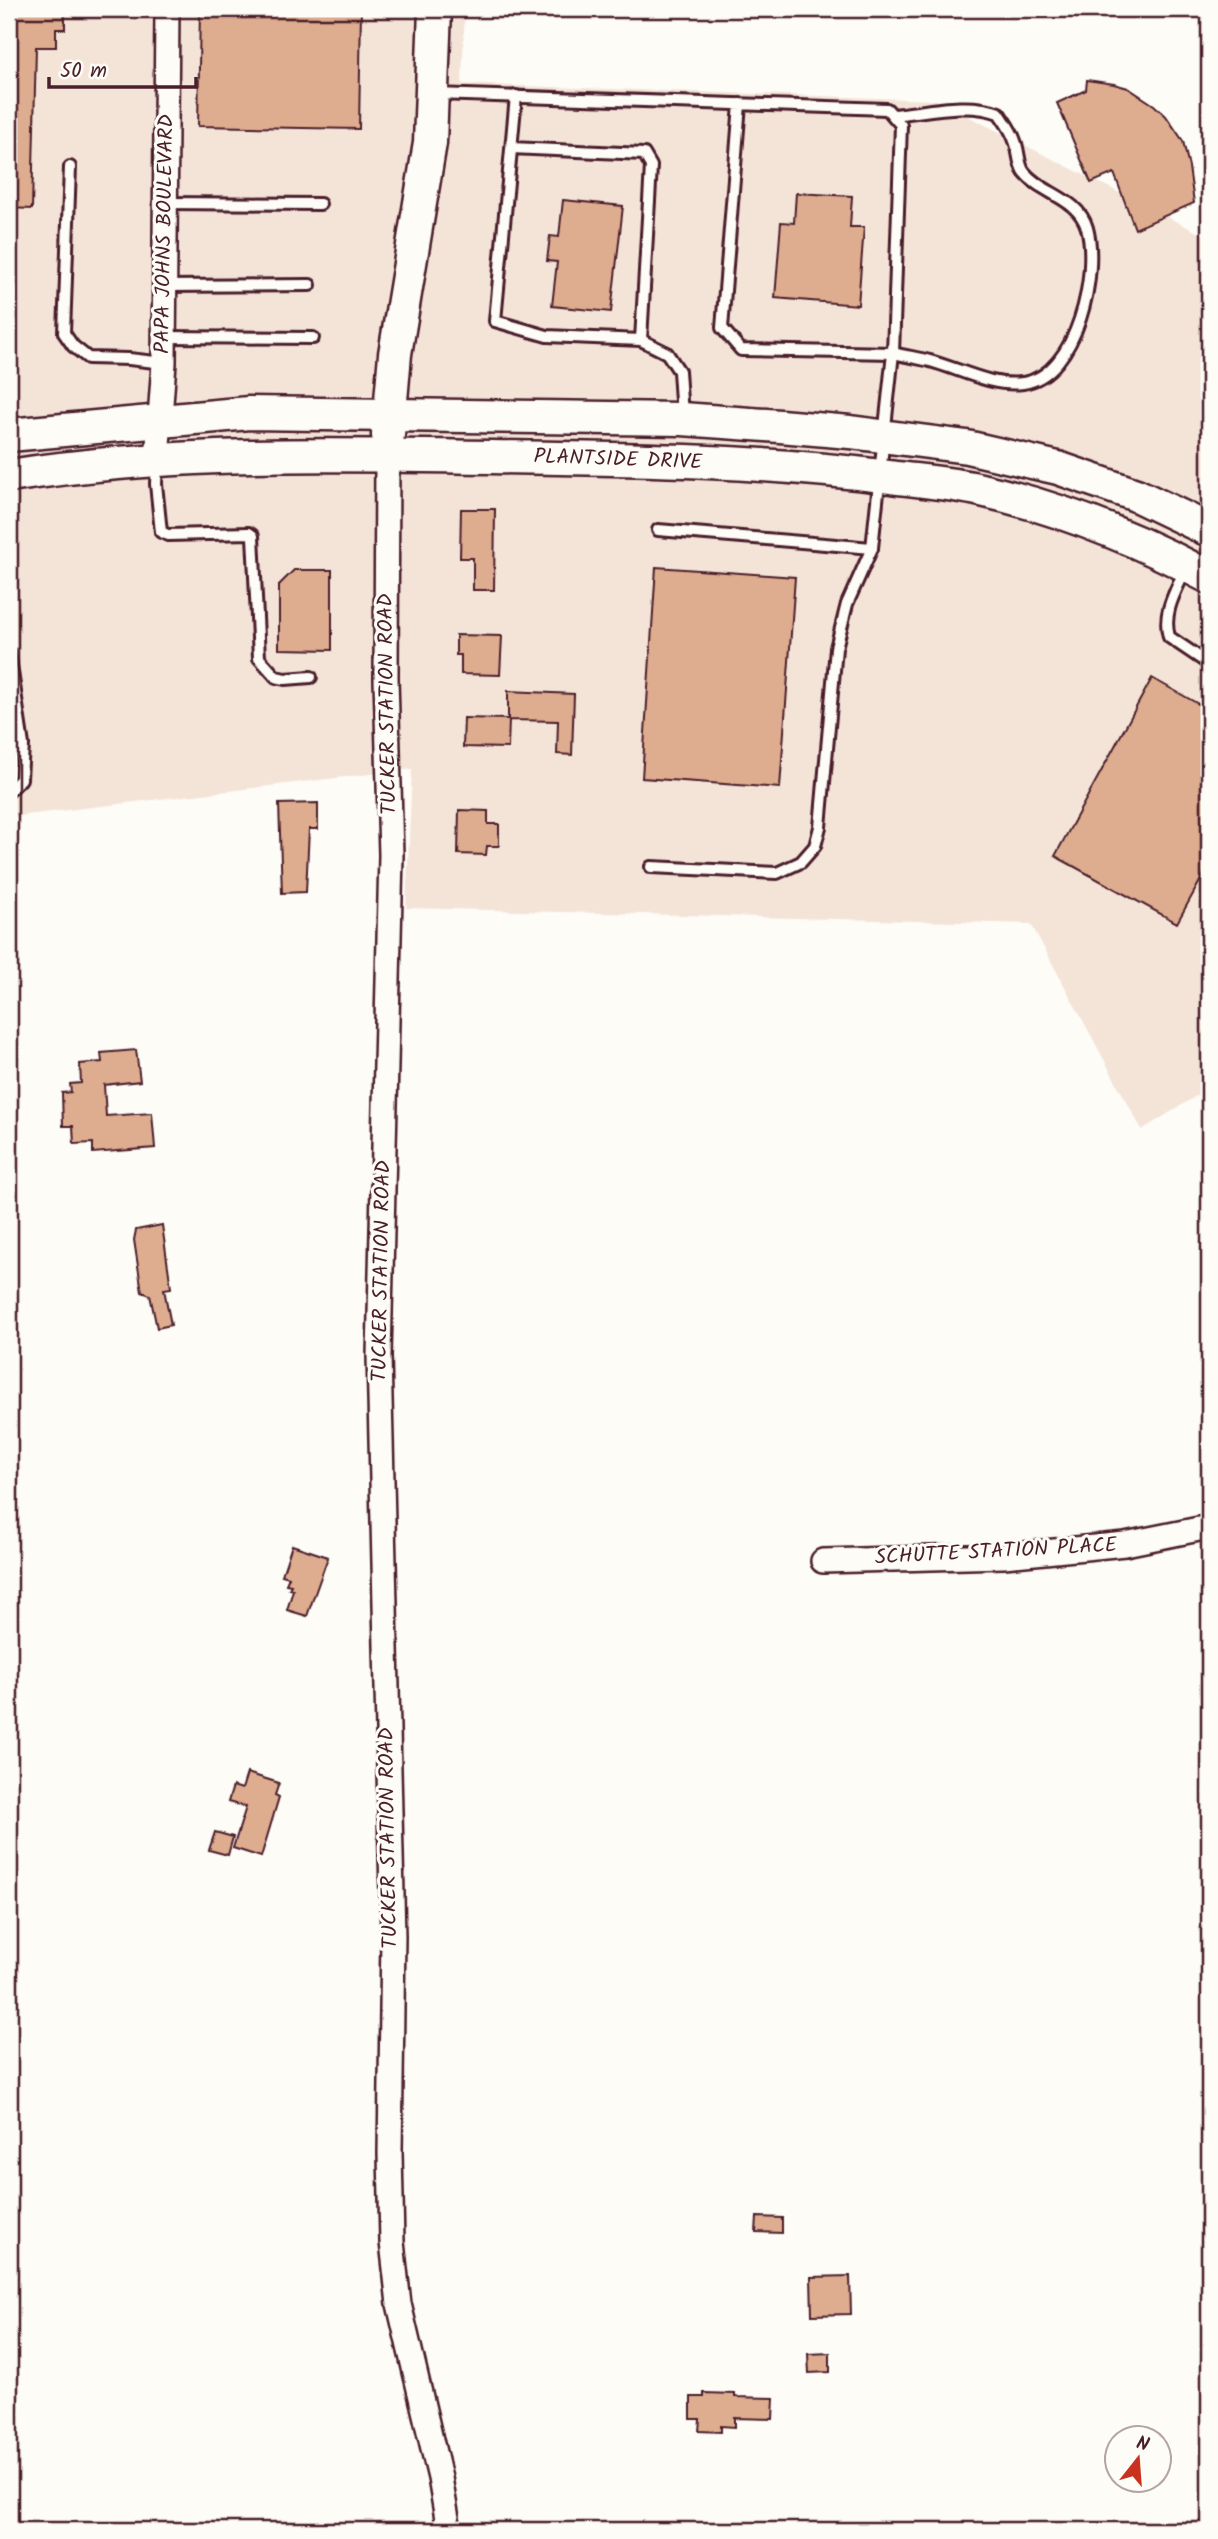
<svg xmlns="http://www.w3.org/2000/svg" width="1218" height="2539" font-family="Kalam,sans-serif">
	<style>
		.built { fill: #f4e4d8 }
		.building { fill: #dead90; stroke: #4a1f2b; stroke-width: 2 }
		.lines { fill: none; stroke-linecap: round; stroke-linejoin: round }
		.lane-casing { stroke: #4a1f2b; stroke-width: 16 }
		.street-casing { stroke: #4a1f2b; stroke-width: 28 }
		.secondary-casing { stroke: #4a1f2b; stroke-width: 37 }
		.lane { stroke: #fdfcf7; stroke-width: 10 }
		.street { stroke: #fdfcf7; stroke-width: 23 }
		.secondary { stroke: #fdfcf7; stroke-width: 32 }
		.labels { text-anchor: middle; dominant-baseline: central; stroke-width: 6; stroke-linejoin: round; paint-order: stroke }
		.street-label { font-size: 21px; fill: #4a1f2b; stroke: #fdfcf7 }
	</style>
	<rect width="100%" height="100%" fill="#fdfcf7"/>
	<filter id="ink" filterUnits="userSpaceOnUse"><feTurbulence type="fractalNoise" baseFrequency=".0143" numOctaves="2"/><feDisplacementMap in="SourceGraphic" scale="14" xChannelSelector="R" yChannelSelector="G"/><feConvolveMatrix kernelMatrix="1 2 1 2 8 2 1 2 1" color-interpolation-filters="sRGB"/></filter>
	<g filter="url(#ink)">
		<path class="built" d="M9 9H465L462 84 936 100 1209 238V1088L1142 1130 1031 924 406 908 412 769 9 817Z"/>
		<g class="building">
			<path d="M9 9H65V29H56V47H36L32 209 9 208Z"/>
			<path d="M200 9H361L359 129 198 126Z"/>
			<path d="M1087 80 1114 84 1128 88 1154 105 1166 116 1183 141 1189 167 1194 203 1135 229 1114 173 1091 183 1057 103 1086 90Z"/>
			<path d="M796 193 852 196 850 227H864L858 305 775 298 781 222 794 223Z"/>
			<path d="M563 200 623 206 611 312 552 306 557 262 547 261 550 236 559 237Z"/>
			<path d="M461 509H495L494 590H473V558H460Z"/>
			<path d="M656 567 795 577 780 788 642 778Z"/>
			<path d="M294 570H332V650L279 649V585Z"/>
			<path d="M456 635 502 636 500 675 461 674V655H456Z"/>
			<path d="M1152 678 1209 710V865L1177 923 1055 856Z"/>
			<path d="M508 691 574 694 572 755 557 754 558 721 509 720 508 748 463 747 464 718 508 719Z"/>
			<path d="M318 803V829H309L306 892 282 893 279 804Z"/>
			<path d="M459 810 488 811V824H499V846H487L486 855 458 854Z"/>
			<path d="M136 1050 140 1081 104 1085 106 1116 152 1113 155 1148 93 1153V1143L74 1144 73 1126H63L62 1093 71 1092 70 1084 81 1083 80 1064 102 1062 101 1053Z"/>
			<path d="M162 1225 171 1288 164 1289 171 1325 157 1328 150 1295 142 1292 134 1240 136 1230Z"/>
			<path d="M292 1545 328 1557 307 1616 287 1610 293 1590 289 1589 291 1585 286 1584 289 1577 282 1575Z"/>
			<path d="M247 1773 279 1783 275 1795 279 1797 261 1857 233 1848 246 1807 228 1802 233 1786 242 1789Z"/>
			<path d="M215 1832 233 1837 228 1855 209 1850Z"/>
			<path d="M757 2217 782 2218V2233L756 2232Z"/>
			<path d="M850 2276 851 2314 812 2315 811 2277Z"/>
			<path d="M830 2353V2372L809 2373 808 2354Z"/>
			<path d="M704 2393 735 2394V2397L774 2398 773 2419 735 2418V2427L721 2426V2432L699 2431 700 2419H691V2397H704Z"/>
		</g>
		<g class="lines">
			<defs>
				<g id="lane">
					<path d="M436 94 887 109 901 125 893 353 741 350 722 328 740 104"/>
					<path d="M511 148 644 154 651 166 641 340 547 336 495 321 516 96"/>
					<path d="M70 167 64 333 73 346 88 358 129 359 164 363"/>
					<path d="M166 203 320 204"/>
					<path d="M165 286 310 285"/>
					<path d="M164 337 313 338"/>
					<path d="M641 340 667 353 679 371 682 416"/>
					<path d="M157 462 156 484 161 532 168 535 249 533 253 536 259 658 276 677 285 679 311 677"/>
					<path d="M658 530 872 548"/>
					<path d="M1186 568C1176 591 1162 612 1169 637L1209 664"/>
					<path d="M9 652 23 745 21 779 9 791"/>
					<path d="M651 867 777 873 801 862 815 846 820 827 836 648 847 604 872 548 893 353C905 356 918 358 930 361 960 369 991 387 1023 383 1078 375 1099 271 1087 228 1078 197 1041 194 1024 172 1018 164 1019 150 1015 141 1012 131 1005 122 999 113 967 101 926 112 893 115"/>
				</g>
				<g id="street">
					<path d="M387 456 386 679 391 855 379 1356 393 1936 390 2153 392 2242 399 2304 440 2478 449 2530"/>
					<path d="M157 459 164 363 167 9"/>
					<path d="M823 1561 1004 1556 1125 1544 1209 1527"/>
				</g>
				<g id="secondary">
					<path d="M9 435 249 413 682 419 780 426 850 432 967 447 1058 468 1136 495 1209 530"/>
					<path d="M388 435 395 354 430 143 435 9"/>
					<path d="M9 476C169 451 331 454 492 457 625 459 758 460 890 477 920 481 951 483 981 490 1061 508 1137 539 1209 577"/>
				</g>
			</defs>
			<use href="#lane" class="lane-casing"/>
			<use href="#street" class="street-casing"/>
			<use href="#secondary" class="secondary-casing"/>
			<use href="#lane" class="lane"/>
			<use href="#street" class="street"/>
			<use href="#secondary" class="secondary"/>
		</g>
	</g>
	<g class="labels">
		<g class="street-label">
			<text transform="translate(165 234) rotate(-89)">PAPA JOHNS BOULEVARD</text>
			<text transform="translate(618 460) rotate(2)">PLANTSIDE DRIVE</text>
			<text transform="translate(388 704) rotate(-91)">TUCKER STATION ROAD</text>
			<text transform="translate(382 1271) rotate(-89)">TUCKER STATION ROAD</text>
			<text transform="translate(996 1552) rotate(-3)">SCHUTTE STATION PLACE</text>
			<text transform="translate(389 1838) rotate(-91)">TUCKER STATION ROAD</text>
		</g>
	</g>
	<rect width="1218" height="2539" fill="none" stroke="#fdfcf7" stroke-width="35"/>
	<rect x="18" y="18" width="1183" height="2504" fill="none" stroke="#4a1f2b" stroke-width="2.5" filter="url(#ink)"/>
	<g transform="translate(1138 2459) rotate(17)"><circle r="33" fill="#fdfcf7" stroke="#b5a4a5" stroke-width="2"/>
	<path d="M0-5L12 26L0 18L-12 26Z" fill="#c8321e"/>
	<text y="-10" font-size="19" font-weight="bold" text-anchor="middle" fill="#4a1f2b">N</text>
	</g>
	<path d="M49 77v10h147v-10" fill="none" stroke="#4a1f2b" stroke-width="3.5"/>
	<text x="60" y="77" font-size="21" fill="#4a1f2b" stroke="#fdfcf7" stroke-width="5" paint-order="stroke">50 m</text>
</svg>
